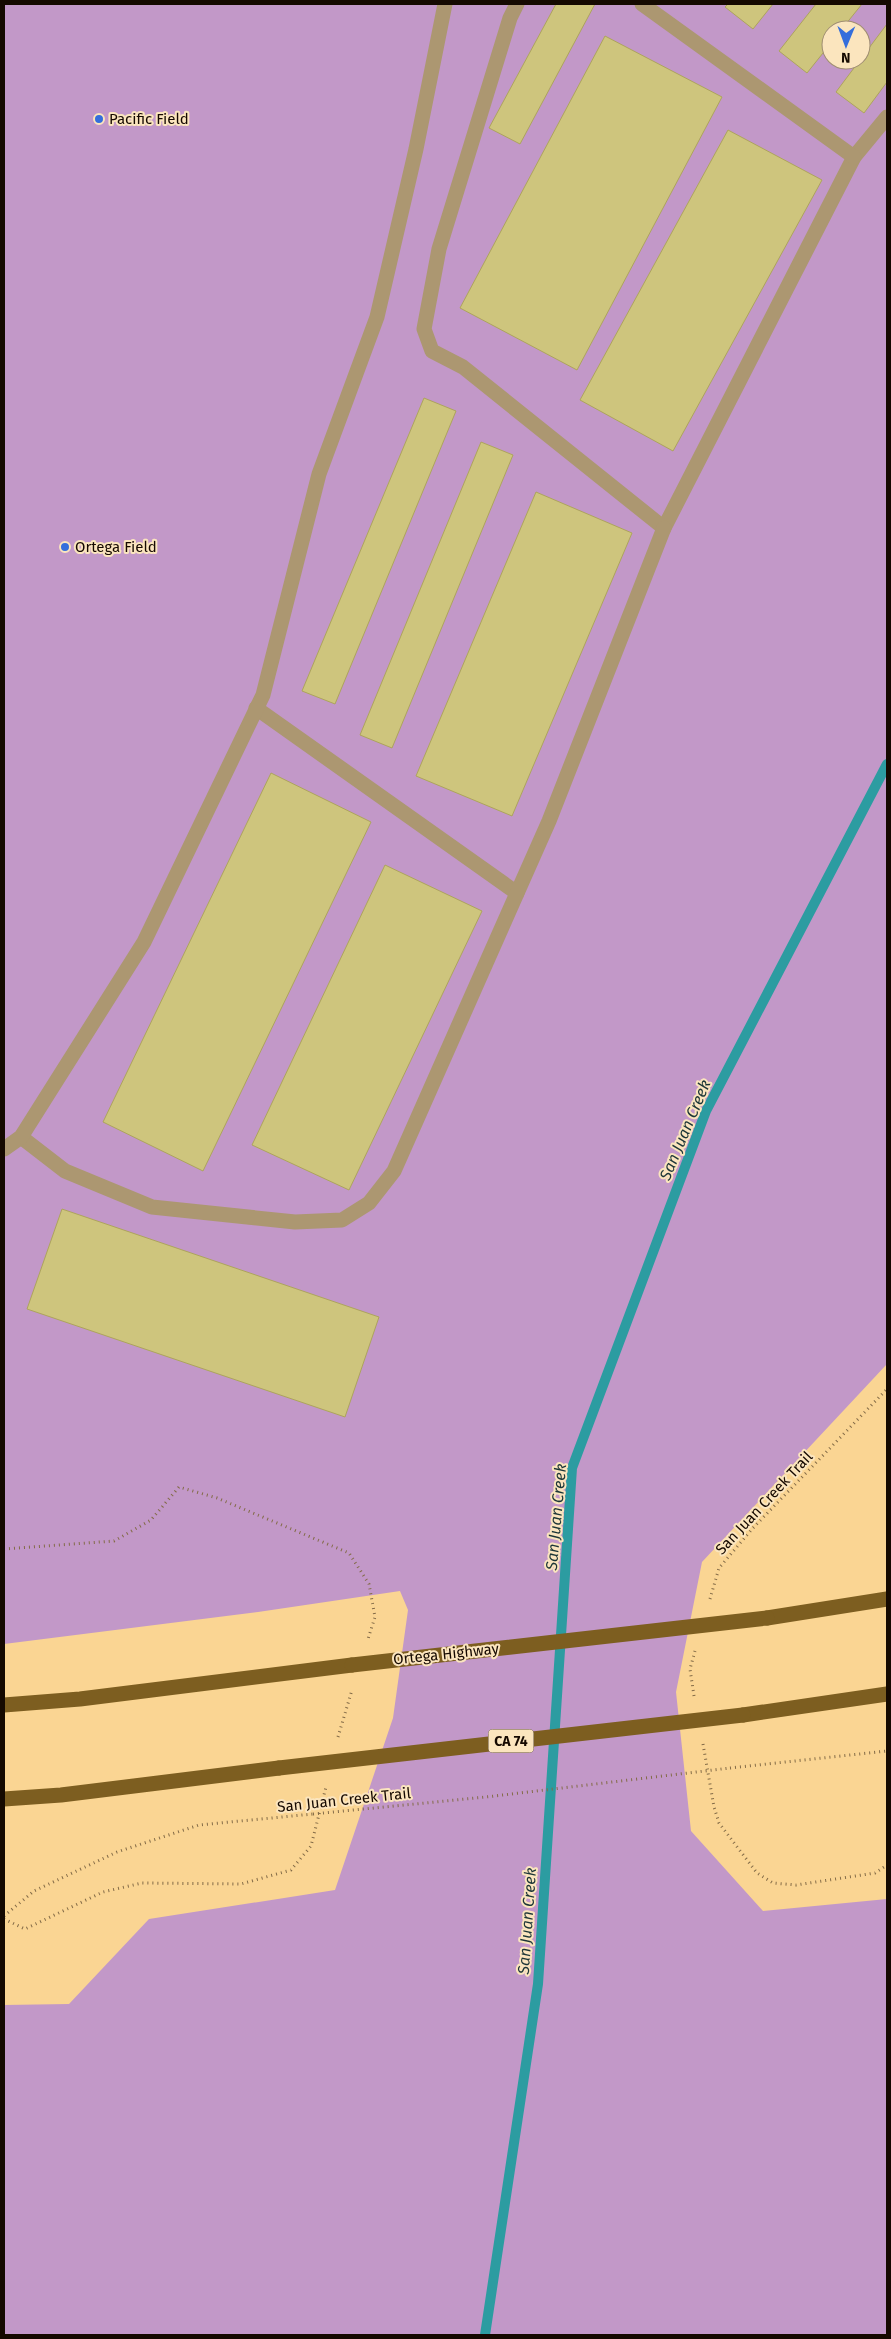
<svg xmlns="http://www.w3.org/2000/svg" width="891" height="2339" font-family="'Fira Sans',sans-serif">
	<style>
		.green { fill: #c298c8; fill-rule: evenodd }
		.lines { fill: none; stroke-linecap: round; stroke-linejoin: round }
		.stream { stroke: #2c9ca1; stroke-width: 10 }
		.building { fill: #cec57d; stroke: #ada45d }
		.path { stroke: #836b47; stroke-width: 3; stroke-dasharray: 1 4; stroke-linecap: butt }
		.service { stroke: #ac9771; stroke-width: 15 }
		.primary { stroke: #7d5e20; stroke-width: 15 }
		.path-bridge { stroke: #836b47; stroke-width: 3; stroke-dasharray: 1 4; stroke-linecap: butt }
		.primary-bridge { stroke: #7d5e20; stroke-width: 15 }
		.poi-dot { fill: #346edc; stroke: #fbe5be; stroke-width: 2 }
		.labels { text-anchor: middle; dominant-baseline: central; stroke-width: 4; stroke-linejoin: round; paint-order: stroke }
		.shield { fill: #fbe5be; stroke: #5a4b39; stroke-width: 1 }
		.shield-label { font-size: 14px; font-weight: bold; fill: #150900 }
		.poi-label { font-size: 15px; fill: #150900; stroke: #fbe5be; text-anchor: start }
		.street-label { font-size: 15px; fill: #150900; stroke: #fbe5be }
		.water-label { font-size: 16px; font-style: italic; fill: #1c3537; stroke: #fbe5be }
	</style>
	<rect width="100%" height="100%" fill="#fad593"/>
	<path class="green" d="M4 4H887V1364L702 1562 676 1692 691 1831 763 1911 887 1899V2335H4V2005L69 2004 149 1919 335 1890 393 1718 408 1610 400 1591 258 1612 4 1644ZM831 30H861V60H831Z"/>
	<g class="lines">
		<path class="stream" d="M485 2335 538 1984 572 1468 706 1111 887 764"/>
	</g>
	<g class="building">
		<path d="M556 4H595L520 144 489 128Z"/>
		<path d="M728 4H773L753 29 725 7Z"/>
		<path d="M816 4H862L841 30H831V43L807 73 779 51Z"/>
		<path d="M887 24V82L864 113 836 92Z"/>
		<path d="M605 36 722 97 577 370 460 308Z"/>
		<path d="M728 130 822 180 673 451 580 400Z"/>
		<path d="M424 398 456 411 335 704 302 691Z"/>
		<path d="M481 442 513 455 392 748 360 735Z"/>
		<path d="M536 492 632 533 512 816 416 776Z"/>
		<path d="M271 773 371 822 203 1171 103 1122Z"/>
		<path d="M385 865 482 911 349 1190 252 1145Z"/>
		<path d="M62 1209 379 1317 345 1417 27 1309Z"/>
	</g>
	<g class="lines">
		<g class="path">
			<path d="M4 1549 114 1541 151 1520 179 1487 217 1498 349 1553 369 1584 375 1617 368 1639"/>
			<path d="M710 1599 719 1568 753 1528 887 1389"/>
			<path d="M694 1696 690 1669 695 1651"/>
			<path d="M338 1737 352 1690"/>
			<path d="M703 1744 714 1807 719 1823 757 1873 773 1883 796 1885 875 1873 887 1865"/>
			<path d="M730 1768 887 1751"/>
			<path d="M4 1916 34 1891 117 1852 199 1825 313 1814"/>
			<path d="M4 1919 25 1929 103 1892 142 1883 241 1884 291 1870 311 1846 326 1787"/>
		</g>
		<g class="service">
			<path d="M517 4 510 18 439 249 424 329 432 351 463 367 664 528 854 157 887 117"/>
			<path d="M642 4 854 157"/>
			<path d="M256 708 517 893"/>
			<path d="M21 1137 65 1171 152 1207 295 1222 342 1220 369 1203 394 1171 549 821 664 528"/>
			<path d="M4 1149 21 1137 144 942 263 695 319 474 377 317 416 149 445 4"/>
		</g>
		<g class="primary">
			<path d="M767 1618 887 1599"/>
			<path d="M4 1705 80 1699 352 1665"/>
			<path d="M743 1715 887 1694"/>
			<path d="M4 1799 61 1795 279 1768"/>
		</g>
		<path class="path-bridge" d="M313 1814 486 1797 730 1768"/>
		<g class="primary-bridge">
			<path d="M352 1665 767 1618"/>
			<path d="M279 1768 743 1715"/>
		</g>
	</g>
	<g class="poi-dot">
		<circle cx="99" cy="119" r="5"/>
		<circle cx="65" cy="547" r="5"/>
	</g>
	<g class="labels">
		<rect class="shield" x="488.5" y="1729.5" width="45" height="23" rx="4"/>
		<g class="shield-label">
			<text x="511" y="1741">CA 74</text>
		</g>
		<g class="poi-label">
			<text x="109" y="119">Pacific Field</text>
			<text x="75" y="547">Ortega Field</text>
		</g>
		<g class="street-label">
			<text transform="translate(764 1503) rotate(-47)">San Juan Creek Trail</text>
			<text transform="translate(446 1654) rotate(-6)">Ortega Highway</text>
			<text transform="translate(344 1800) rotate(-6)">San Juan Creek Trail</text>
		</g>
		<g class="water-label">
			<text transform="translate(685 1130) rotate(-67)">San Juan Creek</text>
			<text transform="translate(556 1517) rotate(-85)">San Juan Creek</text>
			<text transform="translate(527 1921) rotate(-86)">San Juan Creek</text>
		</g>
	</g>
	<rect width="891" height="2339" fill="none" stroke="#150900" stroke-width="10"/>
	<g transform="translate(846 45) rotate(181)"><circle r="24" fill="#fbe5be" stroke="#9f8d72"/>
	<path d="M0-4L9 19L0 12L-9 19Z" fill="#346edc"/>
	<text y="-8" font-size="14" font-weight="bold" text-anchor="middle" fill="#150900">N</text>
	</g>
</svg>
